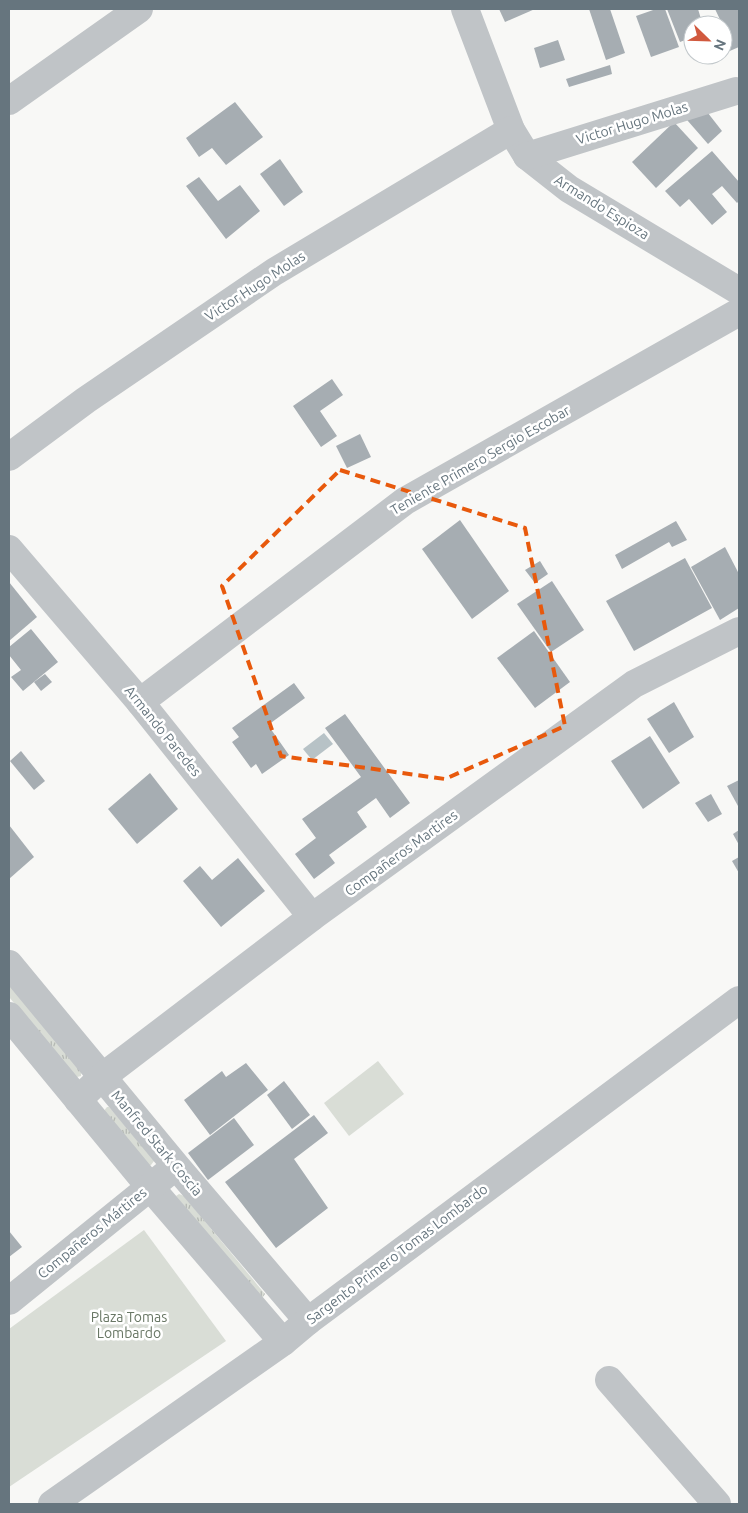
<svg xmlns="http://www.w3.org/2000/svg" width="748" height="1513" font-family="Ubuntu,sans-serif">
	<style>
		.grass { fill: url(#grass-tufts) }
		.green { fill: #d9ddd6 }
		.water { fill: #b7c2c6 }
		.building { fill: #a6adb2 }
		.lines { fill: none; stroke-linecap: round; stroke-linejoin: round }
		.minor { stroke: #c0c4c7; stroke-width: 28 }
		.marked { fill: none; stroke: #e8590c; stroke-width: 4; stroke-dasharray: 10 6; stroke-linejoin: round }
		.labels { text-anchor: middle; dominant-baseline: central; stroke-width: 5; stroke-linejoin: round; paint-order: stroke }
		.street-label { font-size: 14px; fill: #66757e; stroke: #fff }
		.park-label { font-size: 14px; fill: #697765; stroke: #fff }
	</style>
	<defs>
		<pattern id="grass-tufts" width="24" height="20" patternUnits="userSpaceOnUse" patternTransform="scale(1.25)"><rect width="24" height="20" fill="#d9ddd6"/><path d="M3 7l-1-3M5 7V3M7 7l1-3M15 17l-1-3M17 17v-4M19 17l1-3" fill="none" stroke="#b4b8b3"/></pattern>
	</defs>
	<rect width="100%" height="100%" fill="#f8f8f6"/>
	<g class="grass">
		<path d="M9 984 81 1072V1076L77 1077 75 1076 9 997Z"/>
		<path d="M107 1107H109L154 1158V1161L151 1165 148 1166 103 1112Z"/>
		<path d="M179 1194 184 1196 265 1294 261 1300 176 1196Z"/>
	</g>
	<g class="green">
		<path d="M378 1061 404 1094 349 1136 324 1103Z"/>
		<path d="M144 1230 226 1341 9 1487V1329Z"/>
	</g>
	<path class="water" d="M324 733 333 744 312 760 303 749Z"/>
	<g class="building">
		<path d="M499 9H535L505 22Z"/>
		<path d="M589 9H610L625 53 606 60Z"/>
		<path d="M656 9H665L679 47 651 57 636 16Z"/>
		<path d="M667 9H698L701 19 706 16 709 25H693V37L680 42Z"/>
		<path d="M715 9H739V47L725 53 723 49V30H725Z"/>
		<path d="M558 40 565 60 540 68 534 48Z"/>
		<path d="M610 65 612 74 569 87 566 79Z"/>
		<path d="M235 102 263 137 226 165 212 148 199 157 186 138Z"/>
		<path d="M704 108 722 131 708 144 681 113Z"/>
		<path d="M674 122 698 148 656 188 632 162Z"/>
		<path d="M712 151 739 182V201L737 203 722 186 712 194 727 212 712 225 689 199 680 207 665 191Z"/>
		<path d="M280 159 303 192 284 206 260 174Z"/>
		<path d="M199 177 218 201 240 185 260 211 226 239 186 186Z"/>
		<path d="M332 379 343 395 320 411 337 436 321 447 293 406Z"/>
		<path d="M360 434 371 457 347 468 336 446Z"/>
		<path d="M460 520 509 591 472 619 422 549Z"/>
		<path d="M676 521 687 540 672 547 669 542 622 569 615 555Z"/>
		<path d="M725 547 739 574V608L720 620 691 567Z"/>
		<path d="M685 558 712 608 634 651 606 601Z"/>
		<path d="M540 561 548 574 535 583 525 570Z"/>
		<path d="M552 581 584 630 551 652 517 604Z"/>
		<path d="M9 582 37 617 9 641Z"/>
		<path d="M31 629 58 662 23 691 11 677 21 670 9 655V647Z"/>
		<path d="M534 631 570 682 535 708 497 658Z"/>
		<path d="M45 674 52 682 41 691 34 682Z"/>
		<path d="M294 683 305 698 268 725 289 755 262 774 256 764 251 768 232 742 239 737 232 728Z"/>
		<path d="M674 702 694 737 669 753 647 719Z"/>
		<path d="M345 714 410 803 390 818 376 798 357 812 367 827 329 855 335 863 314 879 295 854 316 838 302 819 361 777 325 728Z"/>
		<path d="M650 736 680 783 643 809 611 761Z"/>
		<path d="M21 751 45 781 34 790 10 761Z"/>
		<path d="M150 773 178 809 137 844 108 809Z"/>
		<path d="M739 780V805L738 806 727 786Z"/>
		<path d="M711 794 722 814 708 822 695 803Z"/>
		<path d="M9 825 34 857 9 879Z"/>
		<path d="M739 830V845L733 834Z"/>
		<path d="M739 857V873L732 861Z"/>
		<path d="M238 858 265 891 221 927 183 881 200 866 212 880Z"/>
		<path d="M246 1063 268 1090 210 1135 184 1100 222 1071 226 1077Z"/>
		<path d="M284 1081 310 1115 292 1129 267 1095Z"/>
		<path d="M314 1115 328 1133 294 1159 328 1208 276 1248 225 1182Z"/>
		<path d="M234 1118 254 1145 208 1180 188 1153Z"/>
		<path d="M9 1231 22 1247 9 1257Z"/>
	</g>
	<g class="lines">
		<g class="minor">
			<path d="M465 9 511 130 527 156 569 189 739 291"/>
			<path d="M9 101 139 9"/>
			<path d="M527 156 736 91"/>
			<path d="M9 457 86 400 274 272 511 130"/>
			<path d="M9 549 140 702 312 917"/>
			<path d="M140 702 405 501 739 312"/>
			<path d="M9 964 176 1166 308 1321"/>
			<path d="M9 1016 150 1187 283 1342"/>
			<path d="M78 1100 102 1077 312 917 634 684 739 631"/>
			<path d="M9 1301 165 1175"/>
			<path d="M609 1380 717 1504"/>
			<path d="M52 1504 283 1342 308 1321 739 1000"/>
		</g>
	</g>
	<path class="marked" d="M340 470 525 528 565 726 445 779 281 756 222 586Z"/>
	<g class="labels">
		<g class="street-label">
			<text transform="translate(632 123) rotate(-17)">Victor Hugo Molas</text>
			<text transform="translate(602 207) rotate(32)">Armando Espioza</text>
			<text transform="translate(255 286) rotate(-33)">Victor Hugo Molas</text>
			<text transform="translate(480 460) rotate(-30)">Teniente Primero Sergio Escobar</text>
			<text transform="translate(163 731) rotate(51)">Armando Paredes</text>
			<text transform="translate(401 853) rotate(-36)">Compañeros Martires</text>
			<text transform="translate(157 1143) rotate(50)">Manfred Stark Coscia</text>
			<text transform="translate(92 1233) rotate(-39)">Compañeros Mártires</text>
			<text transform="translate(397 1254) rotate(-37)">Sargento Primero Tomas Lombardo</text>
		</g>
		<g class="park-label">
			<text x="129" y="1317">Plaza Tomas<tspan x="129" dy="16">Lombardo</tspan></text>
		</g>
	</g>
	<rect width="748" height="1513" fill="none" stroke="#66757e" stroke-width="20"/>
	<g transform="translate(708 40) rotate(113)"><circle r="24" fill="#ffffff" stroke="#c2c8cb"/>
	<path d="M0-4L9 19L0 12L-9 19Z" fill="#d1593e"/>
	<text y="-8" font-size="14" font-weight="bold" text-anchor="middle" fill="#66757e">N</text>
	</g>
</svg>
